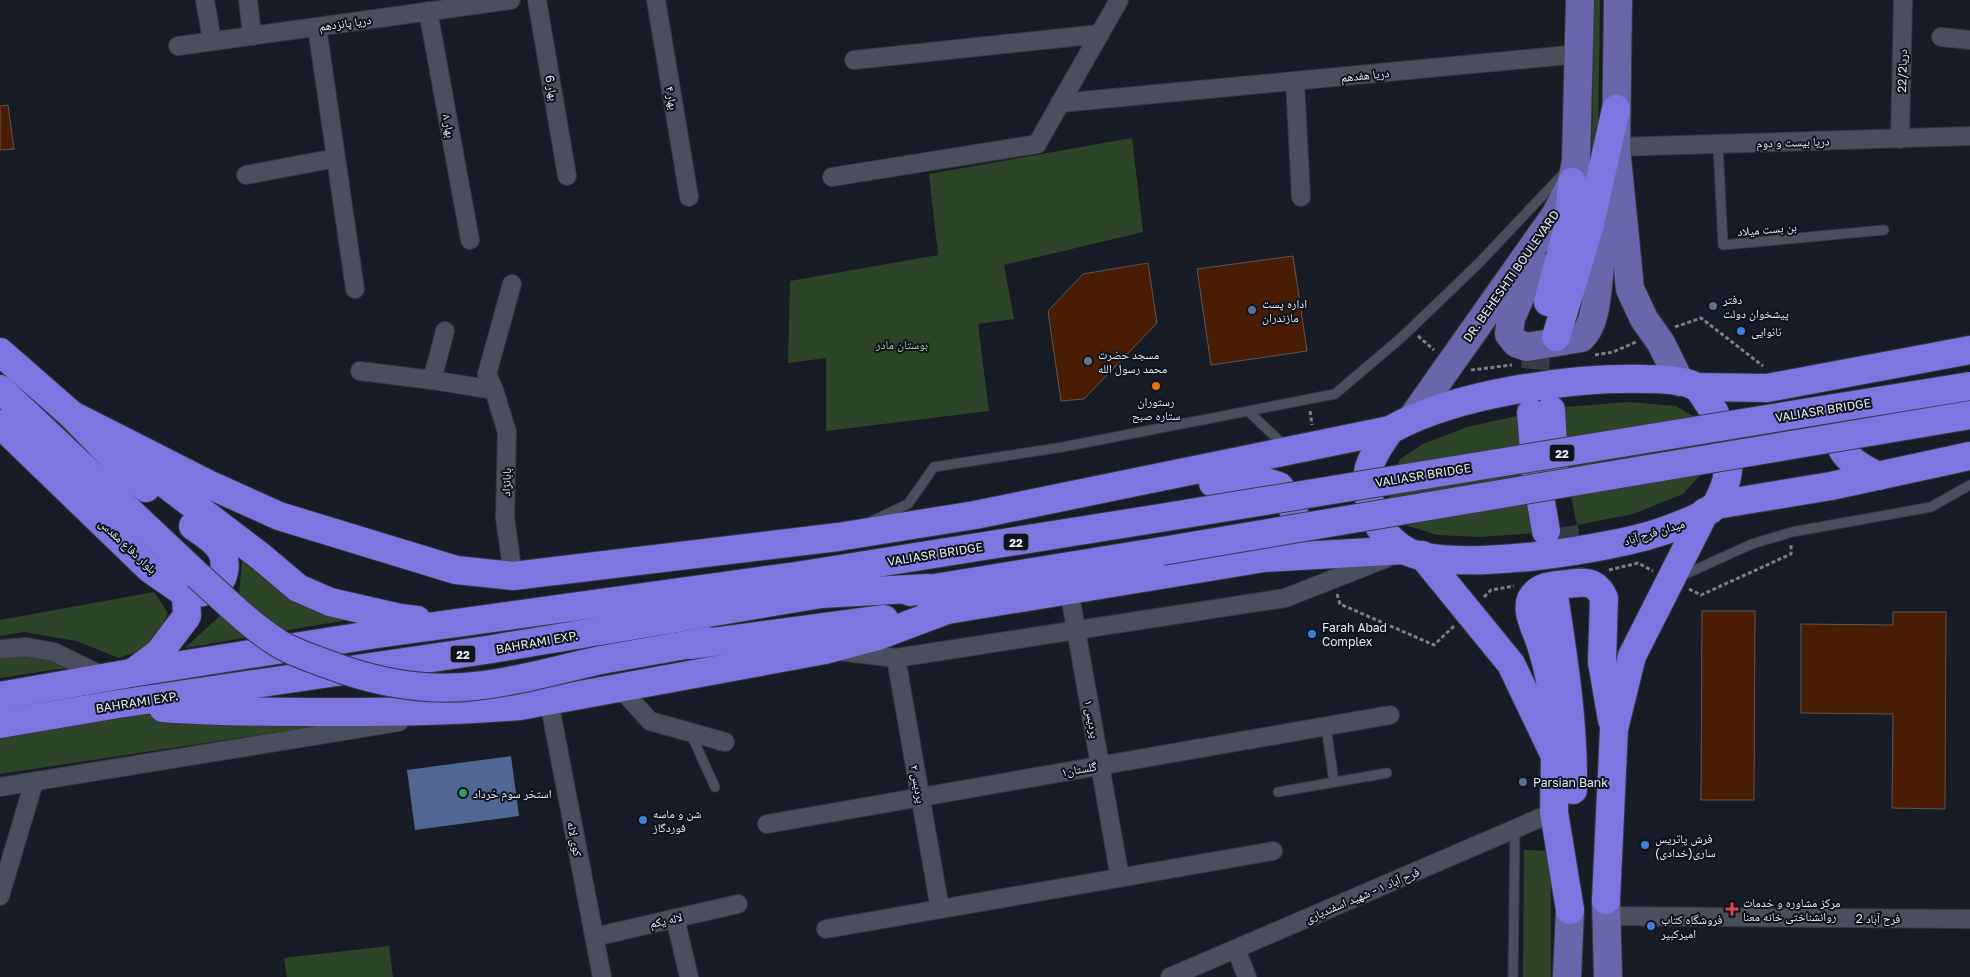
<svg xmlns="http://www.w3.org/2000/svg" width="1970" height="977" font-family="'Golos Text','Noto Naskh Arabic',sans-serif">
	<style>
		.green { fill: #2e4429 }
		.water { fill: #506793 }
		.building { fill: #491d04; stroke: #62544d }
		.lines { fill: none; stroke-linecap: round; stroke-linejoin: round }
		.highway-tunnel { stroke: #363b45; stroke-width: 28; stroke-dasharray: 28 14; stroke-linecap: butt }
		.lane-casing { stroke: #363841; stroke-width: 11 }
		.street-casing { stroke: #363841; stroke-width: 20 }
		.primary-casing { stroke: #363841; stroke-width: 30 }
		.highway-casing { stroke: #363841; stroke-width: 30 }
		.path { stroke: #7b7f87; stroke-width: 3; stroke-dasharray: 4 2.5; stroke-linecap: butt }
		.lane { stroke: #4a4f5b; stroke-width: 9 }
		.street { stroke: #4a4f5b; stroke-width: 18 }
		.primary { stroke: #6966ab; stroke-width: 28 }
		.highway { stroke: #7d76e0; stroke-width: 28 }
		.highway-bridge-casing { stroke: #363841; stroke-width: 30; stroke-linecap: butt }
		.highway-bridge { stroke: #7d76e0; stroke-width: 28 }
		.service-dot { fill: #5c6f8a; stroke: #0e131d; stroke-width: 2 }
		.shop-dot { fill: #3f7fe0; stroke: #0e131d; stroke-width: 2 }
		.worship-dot { fill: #6b7280; stroke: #0e131d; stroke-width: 2 }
		.food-dot { fill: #e8710a; stroke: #0e131d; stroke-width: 2 }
		.leisure-dot { fill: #2e9e5b; stroke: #0e131d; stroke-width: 2 }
		.health-dot { fill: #e0444e; stroke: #0e131d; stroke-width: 2 }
		.labels { text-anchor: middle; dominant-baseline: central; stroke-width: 4; stroke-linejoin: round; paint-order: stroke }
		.shield { fill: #0e131d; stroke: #a7aab2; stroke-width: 1 }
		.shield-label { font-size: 11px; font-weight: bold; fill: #e8ebf2 }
		.street-label { font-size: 12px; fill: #e8ebf2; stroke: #0e131d }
		.poi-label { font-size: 12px; fill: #e8ebf2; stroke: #0e131d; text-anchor: start }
		.park-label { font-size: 12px; fill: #a1d694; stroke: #0e131d }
	</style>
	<rect width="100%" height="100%" fill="#171c26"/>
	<g class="green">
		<path d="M1594 0H1600L1598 151 1586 189 1592 151Z"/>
		<path d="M1132 138 1143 232 1004 265 1014 319 978 324 989 411 826 431V358L788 363 790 281 938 255 929 174Z"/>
		<path d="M1629 402 1676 406 1698 419 1707 441 1705 470 1683 494 1633 514 1577 525 1565 467V407Z"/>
		<path d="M1521 415 1536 533 1480 537 1437 535 1402 524 1389 507 1390 482 1400 459 1423 444 1467 427Z"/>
		<path d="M242 561 294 603 347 620 185 648 223 613 239 594Z"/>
		<path d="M154 592 168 613 155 645 119 658 76 641 24 632 0 636V620Z"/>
		<path d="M34 654 65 668 0 678V657Z"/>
		<path d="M118 714 350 721 0 774V734Z"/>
		<path d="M1524 850 1551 851V977H1523Z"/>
		<path d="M389 946 393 977H287L284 958Z"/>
	</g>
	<path class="water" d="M511 756 519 816 415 830 407 770Z"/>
	<g class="building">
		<path d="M8 105 14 149 0 150V106Z"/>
		<path d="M1293 256 1307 351 1211 365 1197 269Z"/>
		<path d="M1148 263 1157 323 1084 399 1061 401 1048 311 1083 274Z"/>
		<path d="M1702 611H1755L1754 800H1701Z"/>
		<path d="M1893 612H1946L1945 809 1892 808 1893 714 1801 713V624L1893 625Z"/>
	</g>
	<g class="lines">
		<g class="highway-tunnel">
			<path d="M1531 411 1538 338"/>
			<path d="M1564 527 1573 593"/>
		</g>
		<defs>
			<g id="lane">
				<path d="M1718 145 1723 245 1884 230"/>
				<path d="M1248 411 1286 447"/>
				<path d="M872 521 908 504 934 467 1063 447 1335 394 1402 337 1478 264 1565 172"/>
				<path d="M1679 577 1752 544 1792 532 1931 507 1970 485"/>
				<path d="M1326 726 1334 782"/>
				<path d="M690 732 715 787"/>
				<path d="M1278 792 1387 773"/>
				<path d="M1513 977 1515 829"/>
			</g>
			<g id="street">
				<path d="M205 0 212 41"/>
				<path d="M248 0 252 36"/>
				<path d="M537 0 567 176"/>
				<path d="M656 0 689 197"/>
				<path d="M428 11 470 240"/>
				<path d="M317 27 355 289"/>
				<path d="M1941 37 1970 40"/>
				<path d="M178 46 511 0"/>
				<path d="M854 60 1100 34"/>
				<path d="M1295 82 1301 197"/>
				<path d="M1060 103 1579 54"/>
				<path d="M1900 139 1903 3"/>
				<path d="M1616 147 1970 136"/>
				<path d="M246 175 336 158"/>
				<path d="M832 177 1037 144 1119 0"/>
				<path d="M360 371 432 380 494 390 507 432 505 517 513 576"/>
				<path d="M432 380 445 331"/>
				<path d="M494 390 487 374 512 284"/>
				<path d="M1069 590 1120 878"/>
				<path d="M0 649 26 647 54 652 107 678"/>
				<path d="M838 651 896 658 1285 598 1387 558"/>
				<path d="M896 658 940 909"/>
				<path d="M621 689 650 721 725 742"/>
				<path d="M549 701 602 977"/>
				<path d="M0 787 399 722"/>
				<path d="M767 824 1390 715"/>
				<path d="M0 896 34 782"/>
				<path d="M1605 916 1970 919"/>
				<path d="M675 918 689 977"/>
				<path d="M826 929 1273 851"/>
				<path d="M594 937 738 904"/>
				<path d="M1236 949 1247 977"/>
				<path d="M1170 977 1554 812"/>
			</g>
			<g id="primary">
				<path d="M1618 0 1616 147 1630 289 1644 319 1661 343 1680 382"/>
				<path d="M1535 264 1511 318 1509 334 1516 343 1527 347 1581 338C1601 321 1596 273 1603 248 1607 233 1613 218 1617 203"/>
				<path d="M1412 418 1556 214 1572 182 1576 161 1580 0"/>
				<path d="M1606 900 1608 977"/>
				<path d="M1567 977 1570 910"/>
			</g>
			<g id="highway">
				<path d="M1548 302 1568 227 1572 182"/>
				<path d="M1556 337 1589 228 1616 109"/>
				<path d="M0 352 72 415 126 471 146 488"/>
				<path d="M1697 387 1767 388 1970 350"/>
				<path d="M0 389 197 575"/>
				<path d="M1551 410 1555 477"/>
				<path d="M1531 413 1536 473 1546 531"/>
				<path d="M72 415 208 484 279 516 456 570 513 576 838 537 975 515 1390 430C1456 393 1572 377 1647 379 1659 379 1686 380 1696 387 1700 389 1704 397 1707 401 1727 428 1736 463 1721 495 1719 498 1718 504 1715 506 1701 518 1682 524 1666 530 1614 549 1455 574 1406 551 1400 548 1382 532 1379 526 1377 523 1375 518 1374 514 1359 476 1369 461 1390 430"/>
				<path d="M1833 416C1839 453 1844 459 1878 476"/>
				<path d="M0 424 150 569 186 594 187 616 159 653 135 671"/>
				<path d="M138 463 260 556 298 588 330 602 400 618 417 620"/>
				<path d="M1213 483 1250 477 1279 486 1290 500 1295 516 1293 531 1288 540 1282 547"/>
				<path d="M1716 505 1831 486 1970 456"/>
				<path d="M1422 555 1511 664 1555 756 1554 812 1570 910"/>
				<path d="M910 592 1162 551"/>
				<path d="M186 594C195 594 205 593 213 588 227 579 228 558 218 546 212 538 201 532 193 526"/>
				<path d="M1554 595C1564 660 1574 724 1573 790"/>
				<path d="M929 613 1264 558 1405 550"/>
				<path d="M690 645 884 619"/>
				<path d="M601 660 708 641"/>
				<path d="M0 696 131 673 377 634 796 576 1154 519"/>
				<path d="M163 708C213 712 262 712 311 712 381 712 450 712 520 706L825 650 878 636 947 610"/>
				<path d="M0 724 118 704 486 650 821 594 927 588"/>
				<path d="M1555 746C1556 709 1551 674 1539 639 1535 628 1526 611 1531 599 1539 583 1562 585 1577 583 1591 582 1598 585 1604 598L1602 662 1612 720"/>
				<path d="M1606 900 1614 729 1632 656 1705 512"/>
			</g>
		</defs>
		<use href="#lane" class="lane-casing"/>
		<use href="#street" class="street-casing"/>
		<use href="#primary" class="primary-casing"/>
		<use href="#highway" class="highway-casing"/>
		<g class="path">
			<path d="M1675 327 1701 318 1763 366"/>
			<path d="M1418 336 1434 350"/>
			<path d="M1595 355 1613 352 1636 342"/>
			<path d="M1471 370 1512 365"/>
			<path d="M1310 411 1312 425"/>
			<path d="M1609 570 1638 563 1653 571"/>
			<path d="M1689 589 1701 595 1791 554V544"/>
			<path d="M1337 594 1340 604 1434 645 1454 626"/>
			<path d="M1484 597 1491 590 1514 586"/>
		</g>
		<use href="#lane" class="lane"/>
		<use href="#street" class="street"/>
		<use href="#primary" class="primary"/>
		<use href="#highway" class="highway"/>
		<defs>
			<g id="highway-bridge">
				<path d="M1154 519 1970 386"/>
				<path d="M1162 551 1970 415"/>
				<path d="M197 575C223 598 248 624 278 643 292 652 311 658 327 664 374 682 424 692 475 686 517 682 559 669 601 660"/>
			</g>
		</defs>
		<use href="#highway-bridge" class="highway-bridge-casing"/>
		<use href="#highway-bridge" class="highway-bridge"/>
	</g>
	<g class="service-dot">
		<circle cx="1713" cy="306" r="5"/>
		<circle cx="1252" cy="310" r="5"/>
		<circle cx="1523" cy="782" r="5"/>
	</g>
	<g class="shop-dot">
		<circle cx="1741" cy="331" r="5"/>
		<circle cx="1312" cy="634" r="5"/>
		<circle cx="643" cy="820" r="5"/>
		<circle cx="1645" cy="845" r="5"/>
		<circle cx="1651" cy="926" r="5"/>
	</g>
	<circle class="worship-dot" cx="1088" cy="361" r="5"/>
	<circle class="food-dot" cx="1156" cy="386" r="5"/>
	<circle class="leisure-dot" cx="463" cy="793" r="5"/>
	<path class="health-dot" d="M1729.5 901.5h5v5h5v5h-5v5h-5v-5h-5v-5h5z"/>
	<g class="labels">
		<g class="shield">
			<rect x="1549.5" y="444.5" width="25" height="17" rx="4"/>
			<rect x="1003.5" y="533.5" width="25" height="17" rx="4"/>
			<rect x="450.5" y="645.5" width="25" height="17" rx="4"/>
		</g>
		<g class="shield-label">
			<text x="1562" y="453">22</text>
			<text x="1016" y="542">22</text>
			<text x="463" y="654">22</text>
		</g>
		<g class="street-label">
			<text transform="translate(345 23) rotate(-8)">دریا پانزدهم</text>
			<text transform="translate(1902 71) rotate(-89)">دریا22/2</text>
			<text transform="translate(1365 75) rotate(-6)">دریا هفدهم</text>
			<text transform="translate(552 88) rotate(80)">بهار 6</text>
			<text transform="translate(672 98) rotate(80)">بهار ۴</text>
			<text transform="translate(449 126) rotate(80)">بهار ۸</text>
			<text transform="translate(1793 142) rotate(-2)">دریا بیست و دوم</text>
			<text transform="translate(1767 229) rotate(-5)">بن بست میلاد</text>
			<text transform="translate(1511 276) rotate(-55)">DR. BEHESHTI BOULEVARD</text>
			<text transform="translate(1823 410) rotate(-9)">VALIASR BRIDGE</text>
			<text transform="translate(1423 475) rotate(-9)">VALIASR BRIDGE</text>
			<text transform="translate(506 482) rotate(-88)">بابانژاد</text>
			<text transform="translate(1654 532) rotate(-17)">میدان فرح آباد</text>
			<text transform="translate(128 546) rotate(43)">بلوار دفاع مقدس</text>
			<text transform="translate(935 554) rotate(-9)">VALIASR BRIDGE</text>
			<text transform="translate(537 642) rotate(-10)">BAHRAMI EXP.</text>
			<text transform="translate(137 702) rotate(-9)">BAHRAMI EXP.</text>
			<text transform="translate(1092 719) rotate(80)">پردیس ۱</text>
			<text transform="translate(1079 769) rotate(-10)">گلستان۱</text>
			<text transform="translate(918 784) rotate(80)">پردیس ۲</text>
			<text transform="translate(575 839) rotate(79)">کوی لاله</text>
			<text transform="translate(1362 895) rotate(-23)">فرح آباد ۱ - شهید اسفندیاری</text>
			<text x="1878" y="918">فرح آباد 2</text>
			<text transform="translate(666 920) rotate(-13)">لاله یکم</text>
		</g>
		<g class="poi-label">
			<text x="1723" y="299">دفتر<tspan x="1723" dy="14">پیشخوان دولت</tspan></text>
			<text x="1262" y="303">اداره پست<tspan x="1262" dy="14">مازندران</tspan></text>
			<text x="1751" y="331">نانوایی</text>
			<text x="1098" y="354">مسجد حضرت<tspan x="1098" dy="14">محمد رسول الله</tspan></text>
			<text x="1156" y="401" text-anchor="middle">رستوران<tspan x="1156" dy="14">ستاره صبح</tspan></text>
			<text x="1322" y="627">Farah Abad<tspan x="1322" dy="14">Complex</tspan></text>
			<text x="1533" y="782">Parsian Bank</text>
			<text x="473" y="793">استخر سوم خرداد</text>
			<text x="653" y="813">شن و ماسه<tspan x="653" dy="14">فوردگاز</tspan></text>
			<text x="1655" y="838">فرش پاتریس<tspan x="1655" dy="14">(خدادی)ساری</tspan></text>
			<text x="1743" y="902">مرکز مشاوره و خدمات<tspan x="1743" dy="14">روانشناختی خانه معنا</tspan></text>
			<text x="1661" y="919">فروشگاه کتاب<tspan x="1661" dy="14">امیرکبیر</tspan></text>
		</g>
		<g class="park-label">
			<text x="902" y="344">بوستان مادر</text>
		</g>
	</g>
</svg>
